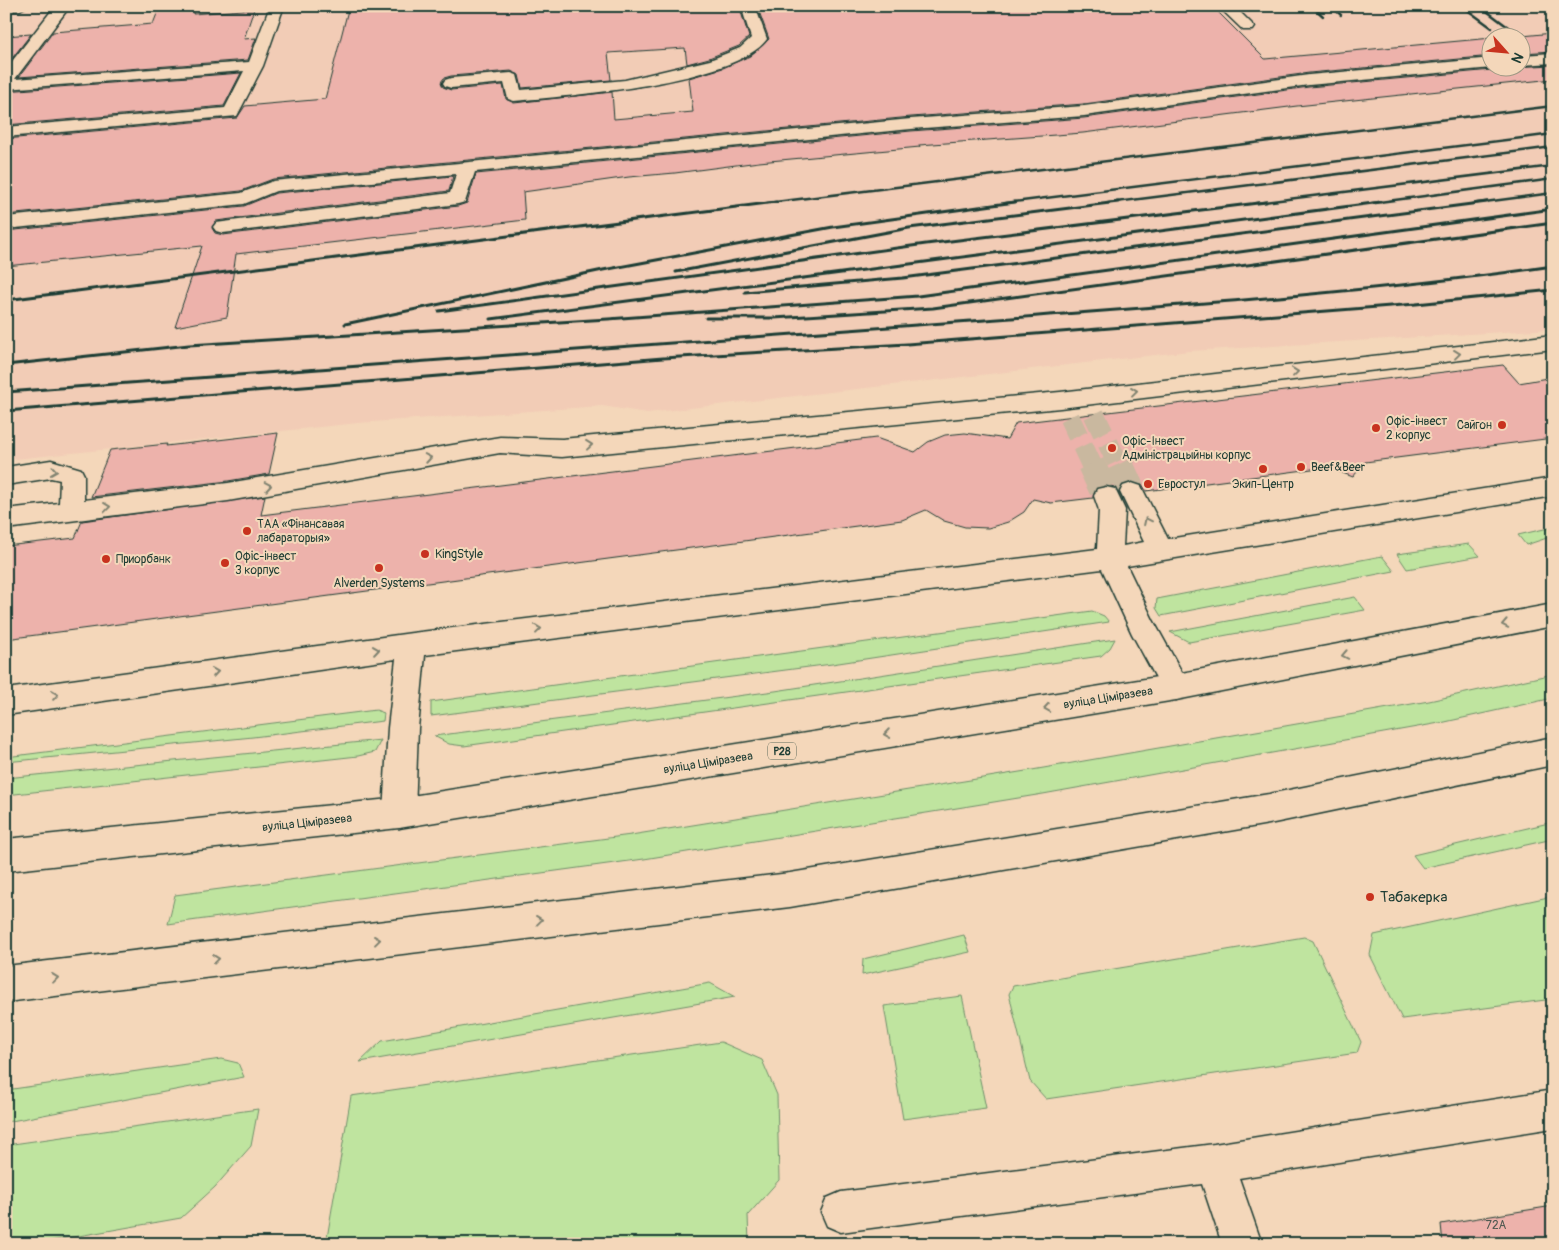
<svg xmlns="http://www.w3.org/2000/svg" width="1559" height="1250" font-family="Pangolin,sans-serif">
	<style>
		.built { fill: #f2ccb6; fill-rule: evenodd }
		.green { fill: #bfe49f; stroke: #6f906a }
		.building { fill: #edb2ab; stroke: #1f3d34 }
		.lines { fill: none; stroke-linecap: round; stroke-linejoin: round }
		.minor-tunnel-far1 { stroke: #c9b89f; stroke-width: 21; stroke-dasharray: 21 11; stroke-linecap: butt }
		.minor-tunnel { stroke: #c9b89f; stroke-width: 28; stroke-dasharray: 28 14; stroke-linecap: butt }
		.minor-casing { stroke: #1f3d34; stroke-width: 3 }
		.major-casing { stroke: #1f3d34; stroke-width: 3 }
		.minor { fill: #f4d7ba; fill-rule: evenodd }
		.major { fill: #f4d7ba; fill-rule: evenodd }
		.rail-far1 { stroke: #1f3d34; stroke-width: 2.5 }
		.rail { stroke: #1f3d34; stroke-width: 3 }
		.oneway { stroke: #7f8270 }
		.poi-dot { fill: #c8321e; stroke: #f4d7ba; stroke-width: 2 }
		.labels { text-anchor: middle; dominant-baseline: central; stroke-width: 4; stroke-linejoin: round; paint-order: stroke }
		.shield { fill: #f4d7ba; stroke: #5f6b5c; stroke-width: 1 }
		.shield-label { font-size: 11px; font-weight: bold; fill: #1f3d34 }
		.poi-label { font-size: 12px; fill: #1f3d34; stroke: #f4d7ba; text-anchor: start }
		.street-label { font-size: 12px; fill: #1f3d34; stroke: #f4d7ba }
		.near-number-label { font-size: 12px; fill: #525a52 }
		.near-poi-label { font-size: 15px; fill: #1f3d34; stroke: #f4d7ba; text-anchor: start }
	</style>
	<rect width="100%" height="100%" fill="#f4d7ba"/>
	<filter id="ink" filterUnits="userSpaceOnUse"><feTurbulence type="fractalNoise" baseFrequency=".02" numOctaves="2"/><feDisplacementMap in="SourceGraphic" scale="10" xChannelSelector="R" yChannelSelector="G"/><feConvolveMatrix kernelMatrix="1 2 1 2 8 2 1 2 1" color-interpolation-filters="sRGB"/></filter>
	<g filter="url(#ink)">
		<path class="built" d="M6 6H1553V329L1190 351 647 413 602 406 358 423 6 460ZM1492 38H1522V68H1492Z"/>
		<g class="green">
			<path d="M1553 527V536L1526 545 1518 535Z"/>
			<path d="M1469 544 1480 556 1407 569 1397 554Z"/>
			<path d="M1382 556 1394 571 1161 616 1156 608 1157 599Z"/>
			<path d="M1355 597 1365 610 1189 642 1170 632Z"/>
			<path d="M1092 611 1104 616 1109 622 832 664 431 716V702Z"/>
			<path d="M1115 639 1110 648 1101 656 464 746 449 744 434 736 775 691Z"/>
			<path d="M1553 674V698L1445 722 1043 794 644 859 168 924 175 895 631 835 1032 770 1429 701Z"/>
			<path d="M376 710 384 713 383 721 253 737 6 762V757Z"/>
			<path d="M381 740 375 752 358 756 6 795V778Z"/>
			<path d="M1553 822V839L1423 868 1413 855Z"/>
			<path d="M1553 896V999L1402 1019 1370 955 1374 935Z"/>
			<path d="M964 935 970 952 862 975 863 959Z"/>
			<path d="M1304 937 1313 941 1361 1042 1357 1053 1046 1099 1030 1081 1009 994 1013 986Z"/>
			<path d="M710 983 735 997 360 1062 382 1041Z"/>
			<path d="M962 996 986 1108 903 1119 884 1006Z"/>
			<path d="M721 1042 762 1060 777 1095 779 1180 748 1215 749 1244H326L351 1096Z"/>
			<path d="M221 1059 238 1063 244 1077 6 1122V1090Z"/>
			<path d="M258 1109 251 1146 215 1187 181 1218 33 1244H6V1145Z"/>
		</g>
		<g class="building">
			<path d="M160 6H196L193 14 254 9 244 39 256 38 248 60 19 77 53 32 153 24Z"/>
			<path d="M403 6H739L749 37 739 46 709 58 687 64 685 48 608 53 611 80 522 88 519 75 511 71 451 76 444 78 441 82 443 87 451 90 503 85 506 99 514 103 612 92 614 119 693 112 689 78 723 68 750 56 769 39 757 6H1201L1204 9 1214 8 1265 59 1492 38V56L1309 73 1084 104 911 117 273 179 241 191 6 215V139L237 118 245 106 325 99 348 10Z"/>
			<path d="M1553 33V51L1522 53V38H1502Z"/>
			<path d="M31 34 6 66V36Z"/>
			<path d="M1553 65V79L1297 106 1083 133 919 145 920 147 759 162 675 173 629 177 523 192 525 220 236 254 227 317 175 327 202 246 6 266V231L244 206 276 193 453 176 449 191 216 221 212 228 215 233 223 235 458 206 467 203 476 174 911 131 1084 118 1309 87 1492 70 1494 68Z"/>
			<path d="M241 73 224 106 6 125V91Z"/>
			<path d="M1503 365 1519 383 1553 377V438L1365 462 1353 477 1327 467 1146 491 1142 484 1133 481 1122 484 1118 492 1115 487 1106 485 1095 488 1093 498 1051 503 1033 499 1024 512 1008 522 988 528 965 527 944 521 926 510 902 520 6 639V546L75 538 82 521 265 496 261 515 876 438 915 452 928 442 945 435 965 433 1007 439 1016 423Z"/>
			<path d="M278 433 269 474 228 481 91 497 110 450 167 444 166 446Z"/>
			<path d="M1553 1206V1244H1443L1441 1224Z"/>
		</g>
		<g class="lines">
			<g class="minor-tunnel-far1">
				<path d="M1094 414 1119 466"/>
				<path d="M1069 417 1092 466"/>
			</g>
			<g class="minor-tunnel">
				<path d="M1091 464 1106 496"/>
				<path d="M1119 464 1132 492"/>
			</g>
			<defs>
				<g id="minor">
					<path d="M6 6H27L20 10 6 11Z"/>
					<path d="M55 6H70L15 79 249 62 270 6H284L263 66 237 116 6 137V127L225 108 244 71 6 89V69Z"/>
					<path d="M741 6H755L767 39C736 83 568 96 514 101L508 99 504 83 451 88 445 86 443 83 445 80 451 78 511 73 517 75 521 90 625 80 710 60 740 48 751 38Z"/>
					<path d="M1218 6H1234L1255 27 1253 30H1243Z"/>
					<path d="M1553 53V63L1522 65V55Z"/>
					<path d="M1492 58V68L1309 85 1084 116 911 129 475 172 465 202 458 204 223 233 216 231 213 227 216 223 450 193 456 174 276 191 244 204 6 229V217L241 193 273 181 911 119 1084 106 1309 75Z"/>
					<path d="M1553 335V349L1060 408 562 457 500 453 228 501 6 529V509L59 503 60 480 51 478 6 485V467L51 460 81 469 84 475V500L228 483 500 437 562 439 1060 392Z"/>
					<path d="M1553 478V496L1127 566 1153 620 1190 687 1186 696 1176 700 1166 696 1132 634 1102 569 425 655 418 728 415 813 410 824 399 828 388 824 383 813 388 728 396 659 6 715V689L412 633 1097 549 1099 510 1094 496 1097 489 1106 487 1115 489 1125 510 1123 546 1144 542 1120 492 1123 486 1132 483 1141 486 1168 539Z"/>
					<path d="M1553 1090V1128L1239 1178 1262 1244H1222L1202 1184 841 1232 827 1226 821 1212 827 1198 841 1192 1214 1144Z"/>
				</g>
				<g id="major">
					<path d="M1553 604V626L1176 700 399 828 6 871V839L399 798 1176 674Z"/>
					<path d="M1553 737V765L1269 824 790 907 6 1002V966L790 873 1269 794Z"/>
				</g>
			</defs>
			<use href="#minor" class="minor-casing"/>
			<use href="#major" class="major-casing"/>
			<use href="#minor" class="minor"/>
			<use href="#major" class="major"/>
			<g class="rail-far1">
				<path d="M1312 6 1323 16"/>
				<path d="M1331 6 1341 15"/>
				<path d="M1462 6 1492 28"/>
				<path d="M1480 6 1508 27"/>
				<path d="M767 203 1553 106"/>
				<path d="M1006 203 1553 134"/>
				<path d="M1108 203 1553 147"/>
				<path d="M1256 203 1553 166"/>
				<path d="M1372 203 1553 179"/>
				<path d="M1477 203 1553 193"/>
			</g>
			<g class="rail">
				<path d="M676 272 909 228 1118 202"/>
				<path d="M745 292 903 278 1487 202"/>
				<path d="M6 300 776 202"/>
				<path d="M439 311 926 244 1266 202"/>
				<path d="M706 318H774L933 308 1553 223"/>
				<path d="M491 319 1381 202"/>
				<path d="M345 324 603 270 833 227 1015 202"/>
				<path d="M6 365 189 345 608 319 918 296 1553 209"/>
				<path d="M6 392C328 367 649 346 971 321 1165 306 1360 294 1553 266"/>
				<path d="M6 411 663 358 907 344 1416 304 1553 290"/>
			</g>
		</g>
		<defs><path id="oneway-chevron" d="M-2-3.5L2.5 0L-2 3.5" fill="none" stroke-width="1.6" stroke-linecap="round" stroke-linejoin="round" transform="scale(1.25)"/></defs>
		<g class="oneway">
			<use href="#oneway-chevron" transform="translate(1457 354) rotate(-7)"/>
			<use href="#oneway-chevron" transform="translate(1295 372) rotate(-7)"/>
			<use href="#oneway-chevron" transform="translate(1134 391) rotate(-7)"/>
			<use href="#oneway-chevron" transform="translate(589 445) rotate(-6)"/>
			<use href="#oneway-chevron" transform="translate(428 458) rotate(-10)"/>
			<use href="#oneway-chevron" transform="translate(54 471) rotate(8)"/>
			<use href="#oneway-chevron" transform="translate(268 486) rotate(-10)"/>
			<use href="#oneway-chevron" transform="translate(107 507) rotate(-7)"/>
			<use href="#oneway-chevron" transform="translate(1147 521) rotate(-116)"/>
			<use href="#oneway-chevron" transform="translate(1505 624) rotate(169)"/>
			<use href="#oneway-chevron" transform="translate(538 629) rotate(-7)"/>
			<use href="#oneway-chevron" transform="translate(376 650) rotate(-8)"/>
			<use href="#oneway-chevron" transform="translate(1345 655) rotate(169)"/>
			<use href="#oneway-chevron" transform="translate(215 672) rotate(-8)"/>
			<use href="#oneway-chevron" transform="translate(55 695) rotate(-8)"/>
			<use href="#oneway-chevron" transform="translate(1047 708) rotate(171)"/>
			<use href="#oneway-chevron" transform="translate(887 734) rotate(171)"/>
			<use href="#oneway-chevron" transform="translate(539 920) rotate(-7)"/>
			<use href="#oneway-chevron" transform="translate(377 940) rotate(-7)"/>
			<use href="#oneway-chevron" transform="translate(216 959) rotate(-7)"/>
			<use href="#oneway-chevron" transform="translate(55 978) rotate(-7)"/>
		</g>
	</g>
	<g class="poi-dot">
		<circle cx="1502" cy="425" r="5"/>
		<circle cx="1376" cy="428" r="5"/>
		<circle cx="1112" cy="448" r="5"/>
		<circle cx="1301" cy="467" r="5"/>
		<circle cx="1263" cy="469" r="5"/>
		<circle cx="1148" cy="484" r="5"/>
		<circle cx="247" cy="531" r="5"/>
		<circle cx="425" cy="554" r="5"/>
		<circle cx="106" cy="559" r="5"/>
		<circle cx="225" cy="563" r="5"/>
		<circle cx="379" cy="568" r="5"/>
		<circle cx="1370" cy="897" r="5"/>
	</g>
	<g class="labels">
		<rect class="shield" x="768" y="742.5" width="28" height="17" rx="4"/>
		<g class="shield-label">
			<text x="782" y="751">Р28</text>
		</g>
		<g class="poi-label">
			<text x="1386" y="421">Офіс-інвест<tspan x="1386" dy="14">2 корпус</tspan></text>
			<text x="1492" y="425" text-anchor="end">Сайгон</text>
			<text x="1122" y="441">Офіс-Інвест<tspan x="1122" dy="14">Адміністрацыйны корпус</tspan></text>
			<text x="1311" y="467">Beef&amp;Beer</text>
			<text x="1158" y="484">Евростул</text>
			<text x="1263" y="484" text-anchor="middle">Экип-Центр</text>
			<text x="257" y="524">ТАА «Фінансавая<tspan x="257" dy="14">лабараторыя»</tspan></text>
			<text x="435" y="554">KingStyle</text>
			<text x="235" y="556">Офіс-інвест<tspan x="235" dy="14">3 корпус</tspan></text>
			<text x="116" y="559">Приорбанк</text>
			<text x="379" y="583" text-anchor="middle">Alverden Systems</text>
		</g>
		<g class="street-label">
			<text transform="translate(1108 698) rotate(-9)">вуліца Ціміразева</text>
			<text transform="translate(708 763) rotate(-9)">вуліца Ціміразева</text>
			<text transform="translate(307 823) rotate(-6)">вуліца Ціміразева</text>
		</g>
		<g class="near-number-label">
			<text x="1496" y="1225">72А</text>
		</g>
		<g class="near-poi-label">
			<text x="1380" y="897">Табакерка</text>
		</g>
	</g>
	<rect width="1559" height="1250" fill="none" stroke="#f4d7ba" stroke-width="25"/>
	<rect x="12" y="12" width="1534" height="1225" fill="none" stroke="#1f3d34" stroke-width="2" filter="url(#ink)"/>
	<g transform="translate(1506 52) rotate(117)"><circle r="24" fill="#f4d7ba" stroke="#9f9984"/>
	<path d="M0-4L9 19L0 12L-9 19Z" fill="#c8321e"/>
	<text y="-8" font-size="14" font-weight="bold" text-anchor="middle" fill="#1f3d34">N</text>
	</g>
</svg>
